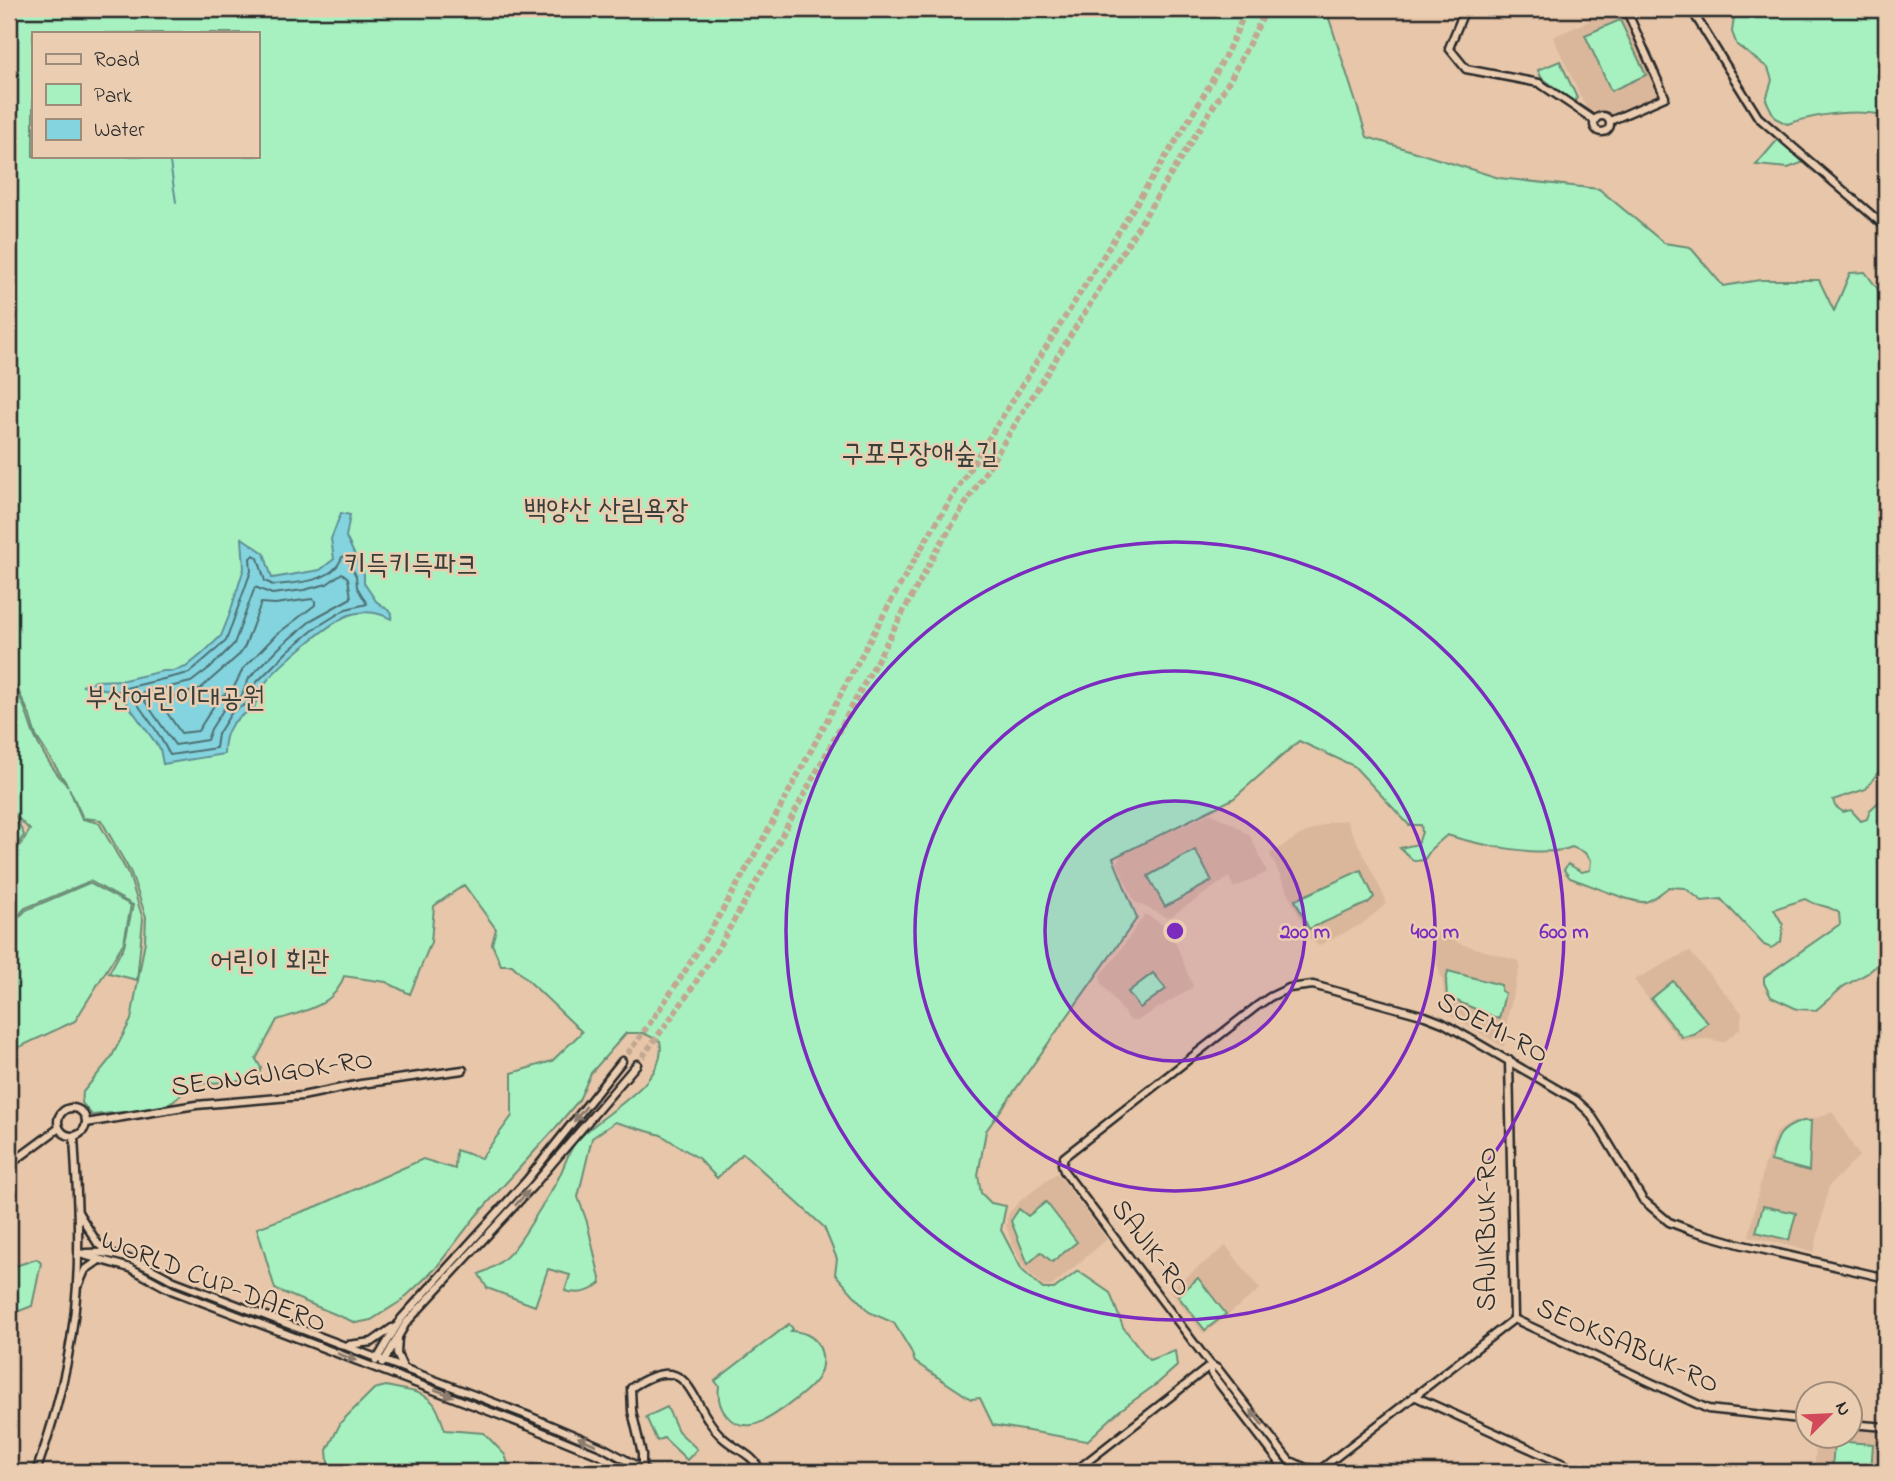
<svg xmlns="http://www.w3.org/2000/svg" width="1895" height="1481" font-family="'Indie Flower','Poor Story',sans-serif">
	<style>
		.built { fill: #dab79b }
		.green { fill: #a7f1c0; stroke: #698e76; stroke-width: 2; fill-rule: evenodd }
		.water { fill: #83d4de; stroke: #609096; stroke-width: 2 }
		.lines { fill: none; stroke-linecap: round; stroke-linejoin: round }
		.shore { stroke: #4e6f73; stroke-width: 2 }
		.stream { stroke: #609096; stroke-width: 2 }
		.secondary-tunnel { stroke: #c1a790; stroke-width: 6; stroke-dasharray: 6 3; stroke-linecap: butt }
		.secondary-casing { stroke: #2b2b2b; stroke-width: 11 }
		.secondary { stroke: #ebcdb1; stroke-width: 6 }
		.oneway { fill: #8b7c6e }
		.ring { fill: none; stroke: #7b2cbf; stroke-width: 3.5 }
		.labels { text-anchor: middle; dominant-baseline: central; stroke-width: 5; stroke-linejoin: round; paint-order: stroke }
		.park-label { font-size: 28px; fill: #373f3a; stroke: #ebcdb1 }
		.street-label { font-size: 28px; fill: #2b2b2b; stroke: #ebcdb1 }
		.centre { fill: #7b2cbf; stroke: #ebcdb1; stroke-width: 3.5 }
		.ring-label { font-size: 21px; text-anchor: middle; font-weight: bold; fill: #7b2cbf; stroke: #ebcdb1; stroke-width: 5; stroke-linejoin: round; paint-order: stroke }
	</style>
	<rect width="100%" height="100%" fill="#e7c6a9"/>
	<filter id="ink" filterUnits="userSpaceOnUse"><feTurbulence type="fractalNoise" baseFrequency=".0143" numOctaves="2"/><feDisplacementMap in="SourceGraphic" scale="14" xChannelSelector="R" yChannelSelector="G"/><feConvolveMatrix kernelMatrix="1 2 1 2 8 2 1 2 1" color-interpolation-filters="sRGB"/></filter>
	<g filter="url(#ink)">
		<g class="built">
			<path d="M1616 9H1623L1658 89 1654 98 1616 114 1587 110 1553 37Z"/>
			<path d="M1210 813 1236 826 1250 836 1267 872 1234 888 1229 877 1173 915 1167 917 1135 902 1117 863 1121 855Z"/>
			<path d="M1346 820 1383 894 1386 904 1362 924 1318 946 1309 937 1270 854 1300 835 1330 822Z"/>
			<path d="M1145 914 1170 929 1193 987 1138 1020H1130L1102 984 1100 975 1115 958Z"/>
			<path d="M1436 932H1449L1458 943 1519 961 1520 967 1508 1014 1504 1047 1446 1013 1443 982 1434 954Z"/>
			<path d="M1689 951 1742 1013 1740 1029 1724 1042 1706 1039 1684 1041 1679 1039 1634 980Z"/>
			<path d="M1832 1111 1859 1156 1829 1186 1814 1252 1749 1236 1764 1167 1775 1134 1792 1122 1820 1117Z"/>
			<path d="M1057 1173 1107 1239 1052 1286 1044 1287 1024 1268 1012 1243 1006 1226 1008 1214 1020 1201Z"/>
			<path d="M1226 1246 1260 1289 1204 1334 1169 1290Z"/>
			<path d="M1850 1427 1886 1430V1472H1814L1817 1436H1850Z"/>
		</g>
		<g class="green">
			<path d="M9 9H1091L1093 11 1326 9 1367 137 1499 178 1599 189 1664 243 1690 247 1723 286 1760 280H1819L1834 311 1850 273 1865 272 1883 296 1886 291V761L1866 789 1833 800 1835 806 1843 812 1851 810 1861 821 1867 819 1870 810 1886 795V957L1868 973 1844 986 1816 1010 1797 1009 1771 997 1764 983V977L1840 924 1839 913C1829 905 1818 907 1805 899L1774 909 1783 925 1781 942 1771 948 1764 945 1721 899 1702 901 1685 888 1669 887C1662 892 1654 900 1645 902 1633 904 1586 883 1570 878L1564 870 1568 864 1582 872 1590 870 1591 860 1584 852 1572 847C1545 859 1475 844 1447 835L1432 848 1424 860 1414 861 1400 848 1418 844 1422 832 1421 825H1409L1354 766 1299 741 1233 799 1113 858 1137 918 986 1131 978 1175 981 1193 991 1203 1006 1206 1001 1230 1022 1270 1043 1289H1054L1078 1271 1110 1293 1123 1327 1149 1360 1175 1351 1177 1366 1158 1383 1119 1411 1087 1441 993 1425 980 1398 971 1399 915 1362 911 1351 894 1323 869 1312 835 1274 837 1259 824 1227 743 1153 717 1178 698 1158 661 1135 615 1122 592 1138 578 1197 587 1222 601 1283C590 1292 580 1295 565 1291L570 1275 548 1269 535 1306 487 1288 479 1274C511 1262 523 1236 540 1209 546 1199 553 1189 559 1177 564 1167 568 1153 575 1143 597 1115 670 1084 660 1041L643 1033H626L591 1073 579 1100 552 1132 476 1216 435 1269 401 1301 371 1320 356 1323 275 1289 257 1228 318 1206 423 1159 455 1169 456 1150 481 1158 512 1116V1073L552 1061 582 1032 512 965H501L492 944 496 929 464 885 434 906 431 942 410 994 386 982 344 976C335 1006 304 1011 277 1020L256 1059 261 1068 258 1076 239 1081 193 1084 173 1102 154 1109 92 1115 82 1103 83 1092 111 1058 131 1020 145 941 146 917 131 873 101 820 83 818 69 788 82 819 99 823 129 875 143 919 137 980 109 973 124 946 133 905 90 881 25 908 9 926V862L30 830 9 809V685C24 696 27 718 34 735 41 751 56 775 68 786L36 736 29 713 15 684 9 683ZM33 33H257V156H33Z"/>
			<path d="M1735 9H1886V115C1854 109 1817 114 1787 124L1775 118 1766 100 1772 80 1768 68 1737 45 1732 32Z"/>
			<path d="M1620 20 1646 75 1611 91 1585 35Z"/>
			<path d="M1560 61 1577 98 1574 102 1541 77 1538 70Z"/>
			<path d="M1779 138 1807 161 1788 168 1756 165Z"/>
			<path d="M9 812 16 818 24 835 9 858Z"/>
			<path d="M1195 850 1212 881 1165 907 1148 876Z"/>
			<path d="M1361 870 1374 897 1368 903 1309 929 1295 900Z"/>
			<path d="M89 883 131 905 124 942 75 1021 9 1052V928L26 910Z"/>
			<path d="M1448 971 1501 985V991L1505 993 1499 1019 1447 997 1446 981Z"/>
			<path d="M1153 973 1166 989 1140 1008 1128 992Z"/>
			<path d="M1673 981 1708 1023 1694 1035 1682 1037 1651 999Z"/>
			<path d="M1803 1121H1811L1809 1171 1771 1161C1777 1137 1778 1129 1803 1121Z"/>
			<path d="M1046 1202 1077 1242 1052 1262 1041 1252 1028 1264 1011 1221 1019 1209 1028 1216Z"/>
			<path d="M1763 1206 1796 1213 1789 1240 1756 1232Z"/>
			<path d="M37 1259 41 1263 32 1306 9 1315V1268Z"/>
			<path d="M1198 1278 1226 1314 1205 1330 1178 1296Z"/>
			<path d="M789 1324 793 1329 791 1331C803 1332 813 1335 819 1346 824 1356 823 1368 818 1377 811 1390 767 1423 752 1425 729 1428 716 1407 719 1386L715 1381Z"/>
			<path d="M386 1386C402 1390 424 1390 434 1404 439 1411 442 1422 445 1430L484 1433 505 1455 511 1472H329L327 1450 341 1422 374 1389Z"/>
			<path d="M667 1407 678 1431 697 1449 687 1460 664 1438 657 1441 646 1417Z"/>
			<path d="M1834 1441 1873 1444 1871 1472H1832Z"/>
		</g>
		<path class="water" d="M341 513 350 515 346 537 364 574V583L376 601 392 613 391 619C379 612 363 610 349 615 329 623 272 670 262 688 258 694 256 702 254 709 232 719 224 730 224 754L163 764 160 749 118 691 82 686 96 681 124 680 163 671H173L186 667 202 654 221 636 229 616 244 568 242 538 264 553 272 578 320 570 334 559 331 539Z"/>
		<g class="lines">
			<g class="shore">
				<path d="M254 555 258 558 265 581 273 585C296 583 333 583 342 557L346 556 356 576 357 587 367 604 346 609 317 627 289 650 256 683 248 703 232 712 218 734 216 748 170 755 156 730 126 688 189 673 226 641 251 571 250 558Z"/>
				<path d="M342 573 348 578 351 598 313 619 283 644 249 678 241 697 225 707 211 729 207 740 175 745 142 697 143 693 191 682 212 666 234 644 255 587 272 594 304 590 327 584Z"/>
				<path d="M312 599 315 601V605L276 635 243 669 233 689 218 699 198 731 181 733 161 704V700L200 689 239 655 245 646 261 603 275 604Z"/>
			</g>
			<path class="stream" d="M169 156 176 202"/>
			<g class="secondary-tunnel">
				<path d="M622 1061C747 897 827 706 932 530 998 422 1067 315 1134 207 1172 146 1221 75 1246 9"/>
				<path d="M637 1064 684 1000 715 953 761 874 938 548 1231 78 1267 9"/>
			</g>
			<defs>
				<g id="secondary">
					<path d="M1465 9 1449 48 1466 69 1539 83 1594 120"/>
					<path d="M1691 9 1758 117 1880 222"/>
					<circle cx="1602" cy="124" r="8"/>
					<path d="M1610 121 1665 97 1626 9"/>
					<path d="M1509 1060 1514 1319"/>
					<circle cx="72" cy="1122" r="14"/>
					<path d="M86 1123 196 1105 302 1096 361 1084 463 1070"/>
					<path d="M9 1165 59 1128"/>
					<path d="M78 1212 98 1244 109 1252"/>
					<path d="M79 1254C115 1248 143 1264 174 1281L529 1416 604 1448 648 1472"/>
					<path d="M80 1254 130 1268 171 1290 528 1426 601 1456 628 1472"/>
					<path d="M79 1284 85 1270 98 1261"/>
					<path d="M1514 1319 1708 1409 1808 1420"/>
					<path d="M398 1337 397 1354 403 1367"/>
					<path d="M348 1345 372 1342 392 1328"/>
					<path d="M376 1361 401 1319 527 1180 622 1061"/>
					<path d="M383 1363 406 1323 532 1187 637 1064"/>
					<path d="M1211 1365V1373L1287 1472"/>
					<path d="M1414 1396 1581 1472"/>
					<path d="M1850 1424 1886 1427"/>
					<path d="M1293 1462 1306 1468 1319 1469"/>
					<path d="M642 1470V1454L632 1411 631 1388C693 1347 688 1404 721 1436 735 1450 753 1453 761 1472"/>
					<path d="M36 1472C61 1403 78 1327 78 1253 79 1214 76 1175 74 1136"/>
					<path d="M1074 1472 1211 1365"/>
					<path d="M1298 1472 1218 1369 1211 1365 1194 1343 1064 1171 1062 1164 1064 1157 1257 1006 1270 997 1289 988 1313 985 1425 1016 1443 1023 1576 1100 1589 1112 1602 1132 1643 1200 1669 1222 1690 1230 1743 1245 1886 1278"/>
					<path d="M1317 1472 1514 1319"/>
				</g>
			</defs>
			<use href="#secondary" class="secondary-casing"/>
			<use href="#secondary" class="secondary"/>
		</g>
		<defs><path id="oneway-solid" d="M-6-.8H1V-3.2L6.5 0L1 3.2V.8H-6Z" transform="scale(1.75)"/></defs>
		<g class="oneway">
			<use href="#oneway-solid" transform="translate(580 1114) rotate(129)"/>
			<use href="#oneway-solid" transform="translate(522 1198) rotate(-47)"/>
			<use href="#oneway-solid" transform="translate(347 1357) rotate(20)"/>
			<use href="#oneway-solid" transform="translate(444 1393) rotate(21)"/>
			<use href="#oneway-solid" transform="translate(1257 1418) rotate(-128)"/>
			<use href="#oneway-solid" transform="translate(587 1441) rotate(-157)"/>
		</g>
	</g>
	<circle cx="1175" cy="931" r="130" fill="#7b2cbf" fill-opacity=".12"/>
	<g class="ring">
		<circle cx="1175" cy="931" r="130"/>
		<circle cx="1175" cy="931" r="260"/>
		<circle cx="1175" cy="931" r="389"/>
	</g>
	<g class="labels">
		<g class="park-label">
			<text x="920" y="455">구포무장애숲길</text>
			<text x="606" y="511">백양산 산림욕장</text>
			<text x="411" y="566">키득키득파크</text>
			<text x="175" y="699">부산어린이대공원</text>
			<text x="270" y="962">어린이 회관</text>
		</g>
		<g class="street-label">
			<text transform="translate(1492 1029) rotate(28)">SOEMI-RO</text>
			<text transform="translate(272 1075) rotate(-8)">SEONGJIGOK-RO</text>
			<text transform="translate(1488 1229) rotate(-90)">SAJIKBUK-RO</text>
			<text transform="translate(1150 1249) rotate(53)">SAJIK-RO</text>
			<text transform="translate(213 1283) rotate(21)">WORLD CUP-DAERO</text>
			<text transform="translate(1627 1347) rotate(24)">SEOKSABUK-RO</text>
		</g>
	</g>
	<circle cx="1175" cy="931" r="10" class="centre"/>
	<g class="ring-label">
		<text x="1305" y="938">200 m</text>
		<text x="1435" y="938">400 m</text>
		<text x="1564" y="938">600 m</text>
	</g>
	<rect width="1895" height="1481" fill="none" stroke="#ebcdb1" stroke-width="35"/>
	<rect x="18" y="18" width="1860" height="1446" fill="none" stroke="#2b2b2b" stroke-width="2.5" filter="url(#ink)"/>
	<rect x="32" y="32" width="228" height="126" fill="#ebcdb1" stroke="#9e8c7b" stroke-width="2"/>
	<rect x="46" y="54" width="35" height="10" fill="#ebcdb1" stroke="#9e8c7b" stroke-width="2"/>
	<text x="94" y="66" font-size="21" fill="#2b2b2b">Road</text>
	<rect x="46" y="84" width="35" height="21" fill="#a7f1c0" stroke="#9e8c7b" stroke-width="2"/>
	<text x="94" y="102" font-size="21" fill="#2b2b2b">Park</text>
	<rect x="46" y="119" width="35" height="21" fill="#83d4de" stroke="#9e8c7b" stroke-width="2"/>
	<text x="94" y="136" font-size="21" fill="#2b2b2b">Water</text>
	<g transform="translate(1829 1415) rotate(66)"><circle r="33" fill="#ebcdb1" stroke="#9e8c7b" stroke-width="2"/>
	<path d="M0-5L12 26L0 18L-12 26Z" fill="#d1495b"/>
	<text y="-10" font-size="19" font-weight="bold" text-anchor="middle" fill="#2b2b2b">N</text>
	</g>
</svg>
